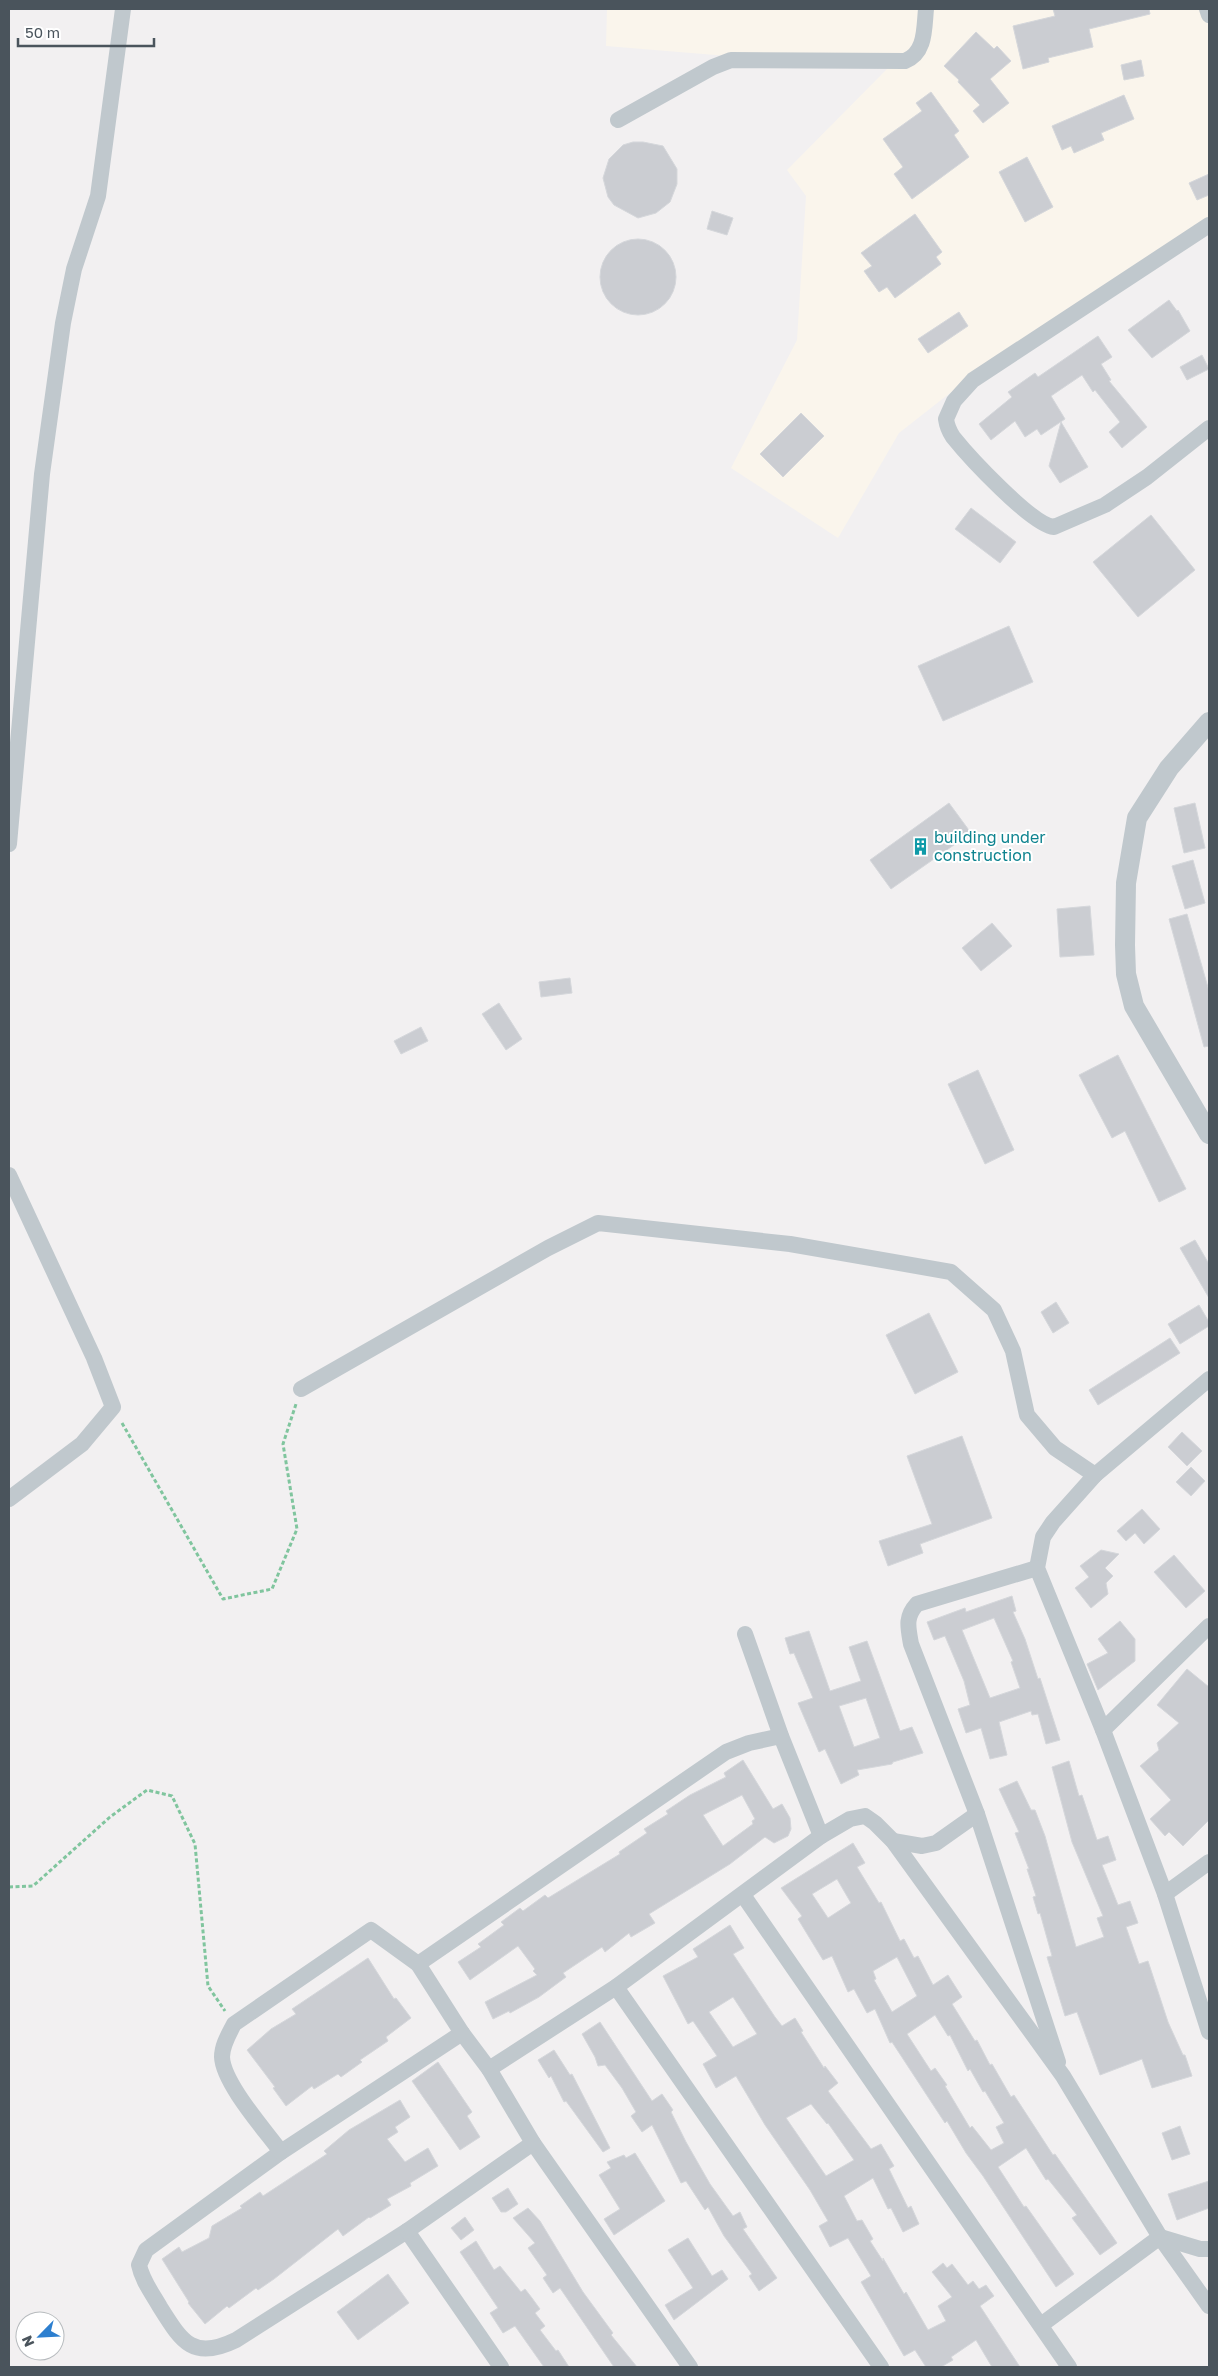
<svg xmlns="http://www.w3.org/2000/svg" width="1218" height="2376" font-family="'Golos Text',sans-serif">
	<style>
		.commercial { fill: #faf5ec }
		.building { fill: #cbcdd2; stroke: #d5d7db; fill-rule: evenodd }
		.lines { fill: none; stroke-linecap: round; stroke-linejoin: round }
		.path { stroke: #80c59e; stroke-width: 3; stroke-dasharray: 4 2.5; stroke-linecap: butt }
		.minor { stroke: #c0c8cd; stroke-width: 16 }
		.tertiary { stroke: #c0c8cd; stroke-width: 20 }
		.labels { text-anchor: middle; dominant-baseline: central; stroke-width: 4; stroke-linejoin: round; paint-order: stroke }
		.culture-label { font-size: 16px; fill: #0d838f; stroke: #fff; text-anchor: start }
	</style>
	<rect width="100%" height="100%" fill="#f2f0f1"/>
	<path class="commercial" d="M607 9H1205L1209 27V223L987 364 899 433 838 538 731 468 797 340 806 196 787 170 887 69 606 46Z"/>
	<g class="building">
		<path d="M1053 9H1149L1150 14 1089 29 1093 47 1048 58 1049 62 1023 69 1013 26 1055 16Z"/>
		<path d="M976 32 994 49 997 46 1011 61 990 79 1009 103 983 123 973 111 980 105 958 82 959 80 944 66Z"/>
		<path d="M1141 60 1144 76 1124 80 1121 65Z"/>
		<path d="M931 92 959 131 954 135 969 157 912 199 894 174 903 167 883 139 922 111 916 103Z"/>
		<path d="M1124 95 1134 119 1101 133 1104 140 1074 153 1071 146 1062 150 1052 126Z"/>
		<path d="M633 142H643L663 146 677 169V184L670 202 656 213 638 218 614 205 608 197 603 178 609 159 623 145Z"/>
		<path d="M1027 157 1053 207 1025 222 999 172Z"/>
		<path d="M1209 174V195L1197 200 1189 183Z"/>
		<path d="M712 211 733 218 727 235 707 229Z"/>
		<path d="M915 214 942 252 936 257 941 264 895 298 887 287 879 292 864 271 872 266 861 253Z"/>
		<circle cx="638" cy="277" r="38"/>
		<path d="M1169 300 1177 311 1178 310 1190 331 1152 358 1128 330Z"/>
		<path d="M959 312 968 326 928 353 918 339Z"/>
		<path d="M1098 336 1112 357 1101 364 1111 380 1109 381 1147 427 1122 448 1109 432 1120 422 1095 390 1093 392 1082 375 1051 396 1065 419 1041 435 1037 429 1025 437 1015 421 991 440 979 424 1012 397 1008 392 1035 373 1038 377Z"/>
		<path d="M1202 355 1209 369 1187 380 1180 367Z"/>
		<path d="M801 413 824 436 783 477 760 454Z"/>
		<path d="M1061 422 1088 467 1060 483 1049 466Z"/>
		<path d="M971 508 1016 542 1000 563 955 529Z"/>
		<path d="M1151 515 1195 570 1138 617 1093 562Z"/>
		<path d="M1009 626 1033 682 943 721 918 666Z"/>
		<path d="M949 803 971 833 891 889 870 860Z"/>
		<path d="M1195 803 1205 848 1184 853 1174 808Z"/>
		<path d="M1193 860 1205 903 1185 909 1172 866Z"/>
		<path d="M1090 906 1094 955 1060 957 1057 909Z"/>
		<path d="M1187 914 1209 991V1046L1204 1047 1169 919Z"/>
		<path d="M992 923 1012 946 981 971 962 948Z"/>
		<path d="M570 978 572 993 541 997 539 982Z"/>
		<path d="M499 1003 522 1039 506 1050 482 1014Z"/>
		<path d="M421 1027 428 1041 401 1054 394 1041Z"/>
		<path d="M1118 1055 1186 1189 1159 1202 1125 1131 1112 1138 1079 1075Z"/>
		<path d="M978 1070 1014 1150 985 1164 948 1084Z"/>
		<path d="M1195 1240 1209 1264V1298L1180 1248Z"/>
		<path d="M1056 1302 1069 1323 1053 1333 1041 1312Z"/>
		<path d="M1199 1305 1209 1322V1326L1180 1344 1168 1324Z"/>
		<path d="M929 1313 958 1372 915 1394 886 1335Z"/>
		<path d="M1170 1338 1180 1353 1098 1405 1089 1390Z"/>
		<path d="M1182 1432 1202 1451 1187 1466 1168 1447Z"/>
		<path d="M962 1436 992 1518 920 1544 923 1553 888 1566 879 1541 932 1524 907 1456Z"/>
		<path d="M1191 1467 1205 1481 1191 1496 1176 1482Z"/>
		<path d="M1142 1509 1160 1529 1144 1544 1135 1533 1126 1541 1117 1531Z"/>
		<path d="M1101 1550 1119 1554 1105 1568 1113 1576 1106 1583 1108 1594 1091 1608 1075 1588 1089 1577 1080 1566Z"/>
		<path d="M1174 1555 1205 1591 1186 1608 1154 1572Z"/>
		<path d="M1012 1596 1016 1611 1013 1612 1025 1639 1038 1679 1040 1678 1060 1740 1046 1744 1038 1714 1032 1715 1031 1711 999 1722 1007 1755 990 1759 981 1728 966 1733 958 1709 970 1705 964 1681 945 1636 934 1640 927 1622 965 1608 966 1612ZM994 1618 1013 1661 1011 1662 1020 1688 990 1698 962 1630Z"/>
		<path d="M1120 1621 1135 1639V1661L1098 1690 1087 1664 1108 1653 1098 1639Z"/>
		<path d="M809 1631 830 1691 861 1681 849 1647 867 1641 900 1731 912 1727 923 1753 893 1762 892 1764 857 1770 859 1775 841 1784 825 1749 819 1752 798 1703 813 1698 794 1653 790 1654 785 1638ZM866 1698 880 1738 854 1747 839 1706Z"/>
		<path d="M1187 1669 1209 1687V1820L1183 1846 1169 1832 1165 1836 1150 1819 1171 1800 1140 1766 1159 1750 1157 1743 1179 1723 1157 1705Z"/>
		<path d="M743 1760 773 1809 782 1804 790 1818 791 1829 788 1836 774 1843 765 1837 730 1864 649 1914 655 1923 631 1937 629 1933 605 1952 602 1947 563 1973 566 1977 539 1997 510 2013 509 2011 493 2019 485 2002 537 1975 533 1971 535 1969 518 1946 470 1980 458 1962 481 1947 478 1944 504 1925 501 1922 520 1908 523 1911 545 1895 548 1898 620 1854 619 1852 647 1833 644 1829 668 1814 666 1811 690 1795 726 1777 724 1773ZM742 1795 755 1819 752 1821 753 1824 723 1846 703 1815Z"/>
		<path d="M1069 1761 1079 1796 1082 1795 1097 1840 1108 1836 1116 1860 1102 1865 1118 1905 1130 1901 1138 1923 1126 1927 1139 1964 1148 1961 1168 2022 1183 2055H1185L1192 2076 1152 2088 1142 2059 1100 2075 1077 2012 1065 2016 1047 1957 1052 1956 1040 1913 1038 1914 1033 1897 1036 1896 1027 1869H1029L1015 1833 1019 1832 999 1789 1017 1781 1031 1810H1035L1045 1836 1076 1947 1104 1937 1097 1918 1103 1916 1072 1842 1052 1767Z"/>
		<path d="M853 1843 865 1863 857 1867 879 1903 881 1902 900 1941 904 1939 914 1958 918 1956 933 1985 948 1975 962 1997 952 2004 975 2041 977 2040 990 2065 992 2064 1011 2097 1014 2095 1053 2155 1055 2154 1117 2243 1100 2255 1072 2218 1077 2215 1048 2179 1046 2180 1026 2148 998 2167 1024 2207 1026 2206 1074 2274 1056 2287 983 2176 966 2153 947 2121 945 2123 892 2042 890 2043 875 2009 867 2013 854 1989 848 1992 832 1956 823 1960 798 1919 802 1916 781 1888ZM837 1879 851 1903 828 1918 812 1894ZM897 1957 917 1996 892 2012 874 1980 876 1979 873 1971ZM935 2015 948 2036 950 2035 968 2071 970 2069 983 2092 985 2091 1004 2123 996 2127 1004 2143 991 2150 972 2126 970 2128 945 2086 947 2085 935 2068 931 2071 907 2034Z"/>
		<path d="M730 1925 744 1948 733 1954 775 2017 782 2026 795 2018 803 2031 801 2032 824 2068 825 2066 838 2083 828 2091 871 2149 881 2144 894 2166 889 2169 908 2208 911 2206 919 2224 903 2232 891 2208 888 2209 873 2178 844 2196 857 2221 862 2220 873 2239 870 2241 883 2261V2258L904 2294 906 2292 928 2330 946 2321 938 2306 952 2297 932 2272 943 2263 947 2268 952 2264 968 2285 973 2281 979 2289 986 2285 994 2296 980 2306 1020 2367H992L976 2340 951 2357 953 2360 941 2367H926L915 2350 904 2356 861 2282 871 2276 848 2238 830 2247 819 2226 828 2221 810 2190 765 2125 736 2076 716 2088 703 2064 717 2056 693 2021 688 2024 663 1976 698 1957 693 1949ZM733 1997 757 2034 733 2047 709 2012ZM811 2104 827 2124 828 2123 854 2160 826 2176 786 2118Z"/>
		<path d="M368 1958 394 1999 396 1998 411 2018 386 2037 388 2041 360 2060 362 2062 341 2077 338 2074 314 2089 312 2086 286 2106 273 2088 275 2087 247 2050 271 2029 296 2014 292 2009Z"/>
		<path d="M600 2022 652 2101 662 2094 673 2110 671 2112 686 2142 710 2184 733 2216 740 2212 747 2227 743 2229 777 2278 759 2291 749 2276 752 2274 724 2236 708 2207 705 2210 686 2181 681 2183 652 2125 642 2132 631 2116 636 2112 622 2088 605 2065 598 2066 595 2057 582 2034Z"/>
		<path d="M554 2050 570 2075 572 2074 610 2148 603 2152 566 2101 564 2102 551 2076 549 2078 538 2060Z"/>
		<path d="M438 2062 472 2112 467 2116 480 2137 460 2150 412 2081Z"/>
		<path d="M400 2100 410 2117 395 2127 398 2132 387 2139 405 2162 428 2148 438 2166 410 2183 411 2186 387 2199 391 2205 370 2218 369 2217 343 2236 338 2229 274 2279 258 2290 256 2288 229 2308 227 2306 205 2324 188 2303 189 2302 162 2259 179 2247 182 2252 209 2238 212 2226 242 2208 240 2206 260 2192 263 2196 327 2154 324 2151 349 2130Z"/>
		<path d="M1180 2126 1190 2154 1172 2160 1162 2133Z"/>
		<path d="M635 2153 665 2201 614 2235 604 2219 620 2209 599 2175 611 2168 607 2162 624 2155 626 2158Z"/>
		<path d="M1209 2181V2208L1177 2220 1168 2194Z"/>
		<path d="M508 2188 518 2204 506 2212H501L492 2198Z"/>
		<path d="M528 2208 540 2221 583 2292 613 2333 611 2335 637 2367H614L560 2288 553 2293 543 2278 547 2275 528 2248 535 2243 513 2218Z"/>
		<path d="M465 2217 474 2230 461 2240 451 2228Z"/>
		<path d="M688 2238 712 2276 722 2270 728 2279 674 2320 665 2305 693 2288 668 2250Z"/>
		<path d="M476 2241 494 2270 500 2266 521 2292 525 2289 532 2298 540 2309 535 2313 545 2326 540 2330 556 2351 558 2350 569 2367H544L515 2326 503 2333 490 2313 498 2308 460 2252Z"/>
		<path d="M388 2274 409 2303 358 2340 337 2312Z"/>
	</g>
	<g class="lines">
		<g class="path">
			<path d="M122 1423 223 1599 272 1589 297 1529 283 1444 296 1404"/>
			<path d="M9 1887 33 1886 110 1817 147 1790 172 1796 195 1844 208 1986 225 2011"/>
		</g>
		<g class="minor">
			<path d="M1207 9 1209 15"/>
			<path d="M618 120 713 67 731 60 905 61C926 53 924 28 926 9"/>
			<path d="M1209 225 973 380 954 401 946 419C947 426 949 431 953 437 969 457 1032 525 1054 527L1105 505 1147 477 1209 428"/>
			<path d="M9 844 42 474 63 323 74 269 98 196 123 9"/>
			<path d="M9 1175 94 1358 113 1407 82 1444 9 1499"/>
			<path d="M1209 1379 1095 1475 1053 1522 1043 1537 1037 1568 1103 1730 1165 1894 1209 2032"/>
			<path d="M301 1389 548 1248 598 1223 790 1244 951 1272 994 1310 1013 1351 1027 1415 1055 1448 1095 1475"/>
			<path d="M1037 1568 917 1604C905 1617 908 1627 911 1644L977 1814 1058 2062"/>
			<path d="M745 1634 781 1736 821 1836"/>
			<path d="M1103 1730 1209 1626"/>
			<path d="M893 1841 922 1846 936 1843 977 1814"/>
			<path d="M1165 1894 1209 1862"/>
			<path d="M743 1895 1069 2367"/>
			<path d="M418 1964 726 1752 749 1743 781 1736"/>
			<path d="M616 1987 881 2367"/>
			<path d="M462 2033 281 2152 146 2250 139 2265C142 2280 152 2293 160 2307 182 2342 193 2361 236 2340L407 2231 501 2367"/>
			<path d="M489 2069 616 1987 821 1836 850 1819 865 1816 875 1823 893 1841 1063 2076 1160 2237 1209 2306"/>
			<path d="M281 2152C265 2130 223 2083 222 2057 222 2045 229 2034 234 2024L371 1930 418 1964 462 2033 489 2069 533 2143 690 2367"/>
			<path d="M407 2231 533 2143"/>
			<path d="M1160 2237 1200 2249H1209"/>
			<path d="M1041 2325 1160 2237"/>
		</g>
		<path class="tertiary" d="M1209 722 1169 768 1137 818 1126 883 1125 945 1126 974 1134 1006 1209 1134"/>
	</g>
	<defs>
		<symbol id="building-bare" viewBox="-9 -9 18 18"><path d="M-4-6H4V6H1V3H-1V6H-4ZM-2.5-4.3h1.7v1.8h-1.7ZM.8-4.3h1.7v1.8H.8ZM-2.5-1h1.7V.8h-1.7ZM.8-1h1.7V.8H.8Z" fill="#0f9aa8" stroke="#fff" stroke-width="2.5" paint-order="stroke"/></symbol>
	</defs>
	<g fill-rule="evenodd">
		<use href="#building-bare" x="908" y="834" width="25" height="25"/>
	</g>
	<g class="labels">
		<g class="culture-label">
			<text x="934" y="837">building under<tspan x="934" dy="18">construction</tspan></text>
		</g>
	</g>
	<rect width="1218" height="2376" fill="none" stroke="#4a545c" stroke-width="20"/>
	<g transform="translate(40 2336) rotate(246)"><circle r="24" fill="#ffffff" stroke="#b7bbbe"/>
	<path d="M0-4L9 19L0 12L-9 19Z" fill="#2d7fcf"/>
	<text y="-8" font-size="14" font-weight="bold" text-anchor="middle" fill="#4a545c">N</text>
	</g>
	<path d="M18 38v8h136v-8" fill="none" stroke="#4a545c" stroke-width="2.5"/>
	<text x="25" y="38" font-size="15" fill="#4a545c" stroke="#ffffff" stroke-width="4" paint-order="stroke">50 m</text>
</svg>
